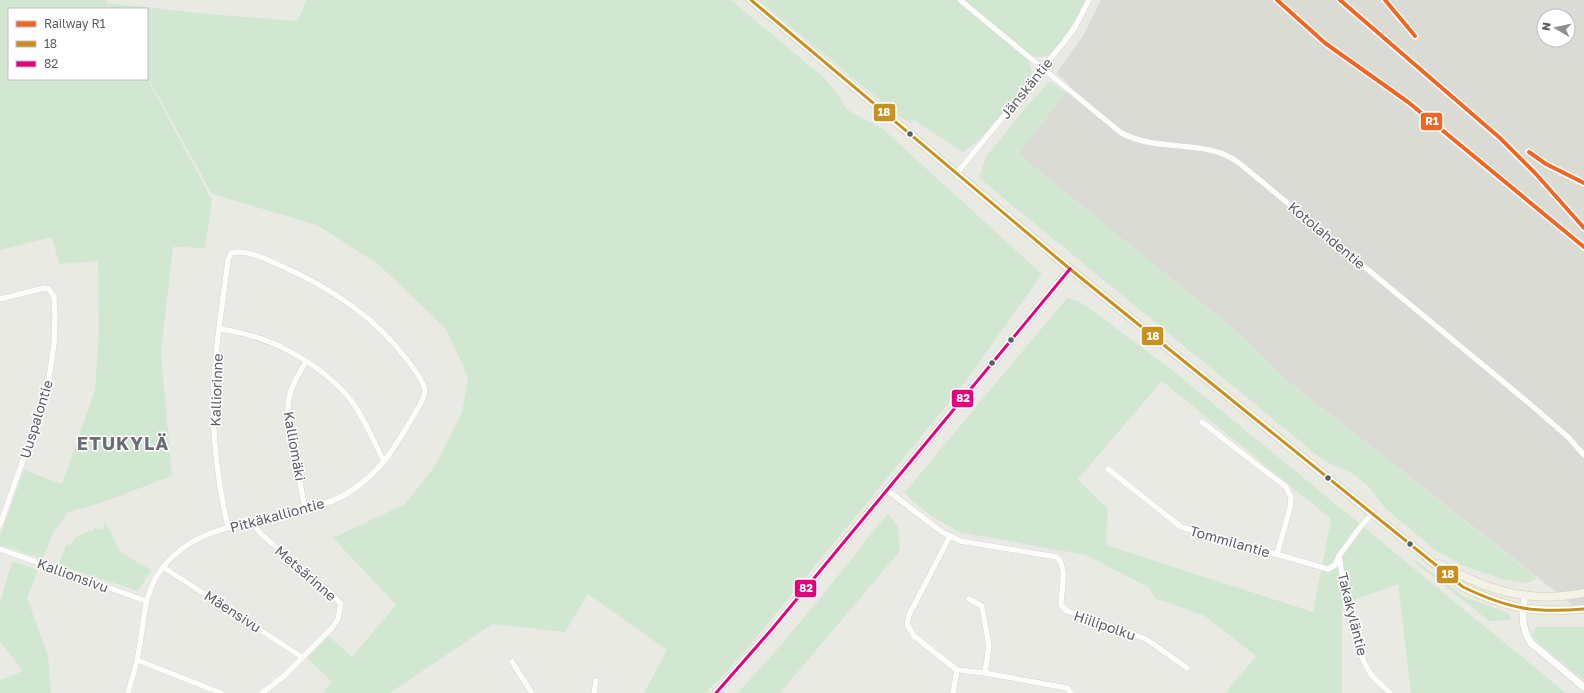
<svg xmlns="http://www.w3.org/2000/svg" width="1584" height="693" font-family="'Golos Text',sans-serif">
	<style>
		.industrial { fill: #dbdbd6; fill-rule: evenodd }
		.green { fill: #d2e7d2; fill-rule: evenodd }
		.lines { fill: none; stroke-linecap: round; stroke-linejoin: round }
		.minor-casing { stroke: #c6c7c5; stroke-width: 6 }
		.tertiary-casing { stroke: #c6c7c5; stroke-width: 8 }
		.primary-casing { stroke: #d2cdb2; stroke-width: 9 }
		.minor { stroke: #fcfcfb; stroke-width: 5.5 }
		.tertiary { stroke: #fcfcfb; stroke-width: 7 }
		.primary { stroke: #f2f2e7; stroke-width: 8 }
		.bus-1-casing { stroke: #fff; stroke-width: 6 }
		.bus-2-casing { stroke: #fff; stroke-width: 6 }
		.bus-1 { stroke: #c8901e; stroke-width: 3 }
		.bus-2 { stroke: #e5007d; stroke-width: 3 }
		.rail-1-casing { stroke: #fff; stroke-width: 7 }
		.rail-1 { stroke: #f26522; stroke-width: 4 }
		.bus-dot { fill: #5a5d63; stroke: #fff; stroke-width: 1.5 }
		.labels { text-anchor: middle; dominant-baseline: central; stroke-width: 3; stroke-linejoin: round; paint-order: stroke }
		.street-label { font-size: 14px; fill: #5a5d63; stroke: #fff }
		.district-label { font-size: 18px; font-weight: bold; letter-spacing: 1px; fill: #6b6f75; stroke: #fff }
		.line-badge { stroke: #fff; stroke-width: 1.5 }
		.badge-label { font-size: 11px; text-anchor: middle; font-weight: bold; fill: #fff }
	</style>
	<rect width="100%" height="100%" fill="#eaeae5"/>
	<path class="industrial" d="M1101 0H1584V614L1285 379 1238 333 1018 154 1071 86 1057 74 1058 71 1084 34ZM1544 16H1568V40H1544Z"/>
	<g class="green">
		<path d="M0 0H107V3L208 14 298 21 306 0H731L822 76 839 95 846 109 884 130 1042 274 961 388 751 644 719 680 705 693H644L667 650 588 594 565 632 492 624 390 693H323L332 682 307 658 329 636 352 657 396 605 333 538 405 504 435 466 462 412 468 377 446 329 379 265 317 225 212 194 147 76V9H9V79L147 78 212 200 205 248 173 247 161 353 172 476 98 504 68 512 53 533 43 559 0 545V536L24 470 62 484 95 390 99 330 98 261 59 264 52 237 0 250Z"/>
		<path d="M759 0H1085C1077 17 1063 45 1047 56 1043 58 1038 57 1034 56L1029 62 1032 73 1030 77C1011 101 988 137 963 152L914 120 911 123 900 117Z"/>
		<path d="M1050 81 1066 93 1018 154 1238 333 1285 379 1537 578 1528 583 1499 578 1461 565 1435 550 1385 508 1369 487 1350 472 1324 461 979 178 986 157 1026 107Z"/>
		<path d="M1067 298 1078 301 1089 308 1172 370 1566 693H1411L1398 584 1342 604V693H1225L1256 656 1205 616 1156 599 1148 587 1086 555 959 532 930 515 904 493ZM1162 381 1331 519 1313 612 1106 545 1108 509 1078 479Z"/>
		<path d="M888 513 898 527 900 551 780 693H737C791 637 839 574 888 513Z"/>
		<path d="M105 521 120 552 151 570 138 591 58 565 67 544 70 546C75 537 81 532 93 531L94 528 103 529Z"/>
		<path d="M1412 560H1415L1465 597 1508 613 1512 620 1489 621Z"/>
		<path d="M12 561 38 570 27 598 48 656 51 693H0V680L23 671 0 641V603Z"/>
		<path d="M1536 627H1584V680L1537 642 1532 635Z"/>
	</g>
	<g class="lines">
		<defs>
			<g id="minor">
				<path d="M960 0 1120 132C1156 153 1204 138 1238 162L1530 404 1568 437 1584 455"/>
				<path d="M957 173 1064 42 1075 27 1089 0"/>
				<path d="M0 299 44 288 49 289 54 297 55 319 54 344 47 392 0 525"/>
				<path d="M220 329C268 335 319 362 350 399 364 417 373 441 384 461"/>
				<path d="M1202 422 1286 487 1291 497 1290 508 1277 554"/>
				<path d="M1108 469 1181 527 1328 569 1335 565 1339 556"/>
				<path d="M887 490 942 532 960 541 1057 557C1068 568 1061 591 1061 605L1067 611 1146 639 1187 668"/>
				<path d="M305 510 288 414C287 393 295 379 306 362"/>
				<path d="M1373 513 1361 526 1339 556C1345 590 1352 644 1370 673 1375 681 1384 686 1390 693"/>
				<path d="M255 522 257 529 262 535 330 592 341 604 338 619 332 628 284 676 262 693"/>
				<path d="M950 536 909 615 907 624 914 636 957 670 985 673 1067 688 1071 693"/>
				<path d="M0 549 146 601"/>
				<path d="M163 567 302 657"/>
				<path d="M969 599 982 606 989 646 985 673"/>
				<path d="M137 660 221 693"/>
				<path d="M512 662 532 693"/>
				<path d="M128 693C132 678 137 664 139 649 144 624 143 599 157 576 197 511 286 528 346 494 383 473 402 436 422 401 424 397 426 392 424 387 422 378 413 368 408 361 375 316 328 286 277 264 264 258 245 249 231 253L228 260C222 309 213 359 213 409 214 449 219 489 228 527"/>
				<path d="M594 693 596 681"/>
				<path d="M953 693 957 670"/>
			</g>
			<g id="tertiary">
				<path d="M1525 595C1522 613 1521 628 1531 643L1584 687"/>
				<path d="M716 693 772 629 1070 269"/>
			</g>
			<g id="primary">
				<path d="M751 0 1070 269 1463 587C1509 609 1533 613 1584 609"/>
				<path d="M1439 564C1487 590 1528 604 1584 593"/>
			</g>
		</defs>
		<use href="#minor" class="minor-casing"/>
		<use href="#tertiary" class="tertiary-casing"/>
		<use href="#primary" class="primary-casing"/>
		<use href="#minor" class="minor"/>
		<use href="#tertiary" class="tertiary"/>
		<use href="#primary" class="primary"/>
		<defs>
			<path id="bus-1" d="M751 0 1070 269 1463 587C1509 609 1533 613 1584 609"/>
			<path id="bus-2" d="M716 693 772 629 1070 269"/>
		</defs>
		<use href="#bus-1" class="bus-1-casing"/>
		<use href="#bus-2" class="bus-2-casing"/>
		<use href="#bus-1" class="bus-1"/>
		<use href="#bus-2" class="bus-2"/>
		<defs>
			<g id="rail-1">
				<path d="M1277 0 1325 43 1408 102 1584 247"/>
				<path d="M1340 0 1500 138 1535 173 1584 228"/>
				<path d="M1385 0 1415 36"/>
				<path d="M1529 152 1546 164 1584 183"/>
			</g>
		</defs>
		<use href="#rail-1" class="rail-1-casing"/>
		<use href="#rail-1" class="rail-1"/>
	</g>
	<g class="bus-dot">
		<circle cx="910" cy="134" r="3.5"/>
		<circle cx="1011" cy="340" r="3.5"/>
		<circle cx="992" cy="363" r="3.5"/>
		<circle cx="1328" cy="478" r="3.5"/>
		<circle cx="1410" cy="544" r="3.5"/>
	</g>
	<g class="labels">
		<g class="street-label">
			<text transform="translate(1026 88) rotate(-51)">Jänskäntie</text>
			<text transform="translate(1327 235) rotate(40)">Kotolahdentie</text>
			<text transform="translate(216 390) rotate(-88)">Kalliorinne</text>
			<text transform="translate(36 419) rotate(-73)">Uuspalontie</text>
			<text transform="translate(295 446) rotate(80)">Kalliomäki</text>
			<text transform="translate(277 515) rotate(-15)">Pitkäkalliontie</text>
			<text transform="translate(1230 541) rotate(16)">Tommilantie</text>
			<text transform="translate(306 573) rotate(41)">Metsärinne</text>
			<text transform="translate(73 575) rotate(20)">Kallionsivu</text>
			<text transform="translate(233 611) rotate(33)">Mäensivu</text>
			<text transform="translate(1353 614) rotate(76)">Takakyläntie</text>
			<text transform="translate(1105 625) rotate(19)">Hiilipolku</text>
		</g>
		<g class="district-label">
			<text x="123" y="443">ETUKYLÄ</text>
		</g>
	</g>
	<g class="line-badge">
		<rect x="873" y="103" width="23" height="19" rx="4" fill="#c8901e"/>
		<rect x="1420" y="112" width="23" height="19" rx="4" fill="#f26522"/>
		<rect x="1141" y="326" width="23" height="20" rx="4" fill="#c8901e"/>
		<rect x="951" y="389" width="23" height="19" rx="4" fill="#e5007d"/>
		<rect x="1436" y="565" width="23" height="19" rx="4" fill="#c8901e"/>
		<rect x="794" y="579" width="23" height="19" rx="4" fill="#e5007d"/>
	</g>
	<g class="badge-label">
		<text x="884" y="116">18</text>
		<text x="1432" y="125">R1</text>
		<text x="1153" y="340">18</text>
		<text x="963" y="402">82</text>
		<text x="1448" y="578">18</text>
		<text x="806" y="592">82</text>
	</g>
	<rect x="8" y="8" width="140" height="72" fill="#ffffff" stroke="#bdbec1"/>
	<rect x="16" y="21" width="20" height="6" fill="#f26522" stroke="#bdbec1"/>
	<text x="44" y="28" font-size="12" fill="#5a5d63">Railway R1</text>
	<rect x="16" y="41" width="20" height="6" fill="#c8901e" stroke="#bdbec1"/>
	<text x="44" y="48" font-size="12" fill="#5a5d63">18</text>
	<rect x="16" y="61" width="20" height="6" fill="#e5007d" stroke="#bdbec1"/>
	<text x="44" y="68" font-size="12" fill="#5a5d63">82</text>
	<g transform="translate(1556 28) rotate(279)"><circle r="19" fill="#ffffff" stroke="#bdbec1"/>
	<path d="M0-3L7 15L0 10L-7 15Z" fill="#8c8e90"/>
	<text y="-6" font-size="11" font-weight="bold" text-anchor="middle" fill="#5a5d63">N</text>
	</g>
</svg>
